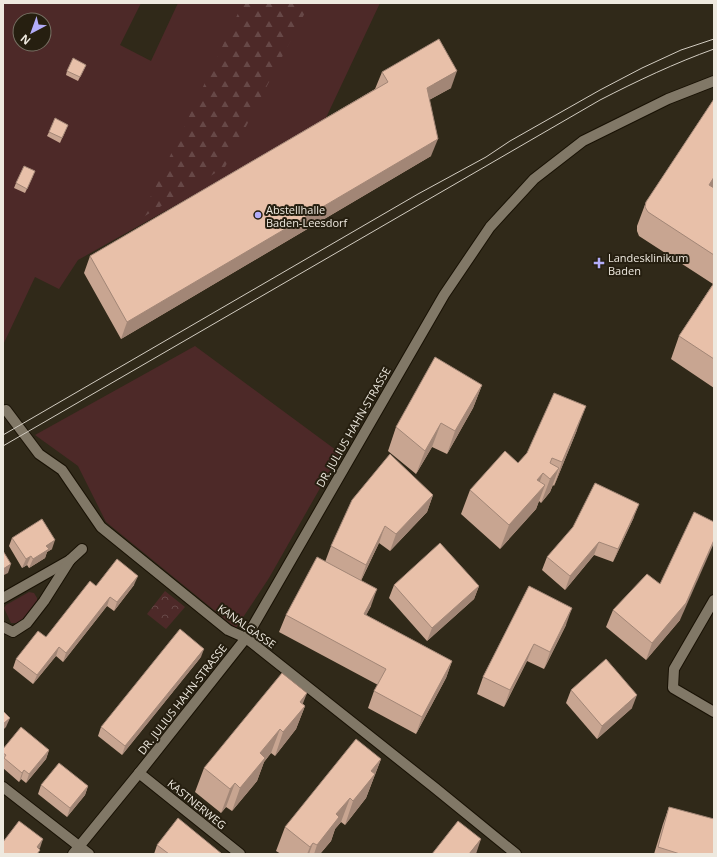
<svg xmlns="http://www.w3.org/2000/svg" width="717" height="857" font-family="'Open Sans',sans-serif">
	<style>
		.green { fill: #4d2928; fill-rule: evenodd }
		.forest { fill: url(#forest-firs) }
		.park { fill: url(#park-crowns) }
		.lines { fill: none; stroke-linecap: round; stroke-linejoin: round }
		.minor-casing { stroke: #181104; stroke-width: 12 }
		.minor { stroke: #817867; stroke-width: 10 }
		.tram { stroke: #d2ccc1; stroke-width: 1 }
		.wall { fill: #c8a591 }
		.shaded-wall { fill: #a28676 }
		.building { fill: #e8c0a9; stroke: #a28676 }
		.poi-dot { fill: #b3adf9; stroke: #261f10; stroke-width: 1.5 }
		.labels { text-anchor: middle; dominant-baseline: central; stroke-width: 4; stroke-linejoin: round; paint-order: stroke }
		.poi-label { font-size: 11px; fill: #eee9df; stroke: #261f10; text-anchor: start }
		.street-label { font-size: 11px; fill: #eee9df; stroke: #261f10 }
	</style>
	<defs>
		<pattern id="forest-firs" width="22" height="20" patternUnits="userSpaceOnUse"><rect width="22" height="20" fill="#4d2928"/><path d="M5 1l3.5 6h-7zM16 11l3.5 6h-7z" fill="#674847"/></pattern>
		<pattern id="park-crowns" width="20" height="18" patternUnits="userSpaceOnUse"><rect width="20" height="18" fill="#4d2928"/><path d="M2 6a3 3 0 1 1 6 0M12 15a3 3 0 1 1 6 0" fill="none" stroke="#674847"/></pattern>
	</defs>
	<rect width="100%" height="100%" fill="#302919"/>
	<g class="green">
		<path d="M3 3H141L120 45 151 61 178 3H380L324 122 78 260 59 289 35 277 3 345ZM20 20H44V44H20Z"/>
		<path d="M195 346 340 453 269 578 236 628 106 522 78 466 35 435Z"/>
		<path d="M29 592 34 593 37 598V604L25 620 18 623H11L4 608 6 605Z"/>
	</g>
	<path class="forest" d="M243 3H310L225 167 140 219Z"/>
	<path class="park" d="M165 591 185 607 166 629 147 614Z"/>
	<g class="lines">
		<defs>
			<g id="minor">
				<path d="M6 410 39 454 62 470 101 527 228 630 246 638 435 788 516 854"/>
				<path d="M3 598 70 560 82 549"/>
				<path d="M714 600 674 669 673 688 714 712"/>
				<path d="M3 627 13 632 27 623 44 601 70 560"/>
				<path d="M139 773 240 854"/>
				<path d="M3 787 89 854"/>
				<path d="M73 854 139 773 246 638 444 295 490 227 534 179 583 141 668 99 714 81"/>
			</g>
		</defs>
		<use href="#minor" class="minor-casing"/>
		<use href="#minor" class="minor"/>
		<g class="tram">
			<path d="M3 435 418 194 486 157 510 141 600 90 642 68 681 50 714 39"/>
			<path d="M3 446 600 100C637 81 675 63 714 49"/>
		</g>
	</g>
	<g class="wall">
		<path d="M86 65 78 81 66 75 67 71Z"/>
		<path d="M382 72 451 88 429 100 431 156 121 339 84 273 90 256 375 89Z"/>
		<path d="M714 99V388L671 359 679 336 713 284 639 236 637 231V226L646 202Z"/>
		<path d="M68 125 60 143 47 136 49 132Z"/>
		<path d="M33 176 25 193 14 188 16 183Z"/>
		<path d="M482 385 473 408 447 454 432 447 416 474 388 451 396 427Z"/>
		<path d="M577 430 554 486 553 485 550 492 541 503 539 501 536 509 500 549 461 514 470 490Z"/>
		<path d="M433 495 427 512 390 551 379 543 361 581 371 606 366 615 452 661 446 678 416 734 368 708 374 691 378 685 279 632 286 615 325 562 331 546Z"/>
		<path d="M634 517 613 562 594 555 565 590 542 570 547 557Z"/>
		<path d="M12 538 52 549 47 552 45 558 29 568 27 565 22 568 9 546Z"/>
		<path d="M134 585 114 611 107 606 63 662 56 656 33 684 13 668 16 659 46 637 96 586Z"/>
		<path d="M394 585 479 586 474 599 427 641 389 598Z"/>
		<path d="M529 586 566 625 544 669 527 661 504 707 477 694 483 677Z"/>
		<path d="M613 610 680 620 646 660 606 627Z"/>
		<path d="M201 657 122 755 98 736 101 727Z"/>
		<path d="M571 690 632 708 597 739 566 703Z"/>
		<path d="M303 704 305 706 296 729 275 756 271 753 264 762 257 781 232 811 226 807 221 813 195 792 204 768Z"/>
		<path d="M3 749 49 750 46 759 26 783 21 779 19 782 3 768Z"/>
		<path d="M381 759 366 798 345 825 341 822 335 829 331 841 320 854H281L276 851 285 827Z"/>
		<path d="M41 785 88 786 85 795 67 817 38 794Z"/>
		<path d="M669 807 714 854H654L663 824Z"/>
		<path d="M157 845 222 854H154Z"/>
	</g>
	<g class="shaded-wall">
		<path d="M457 71 451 88 420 105 427 88Z"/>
		<path d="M438 139 431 156 121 339 127 322Z"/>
		<path d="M714 177V188L709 185Z"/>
		<path d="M482 385 473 408 447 454 455 431Z"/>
		<path d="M586 406 577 430 554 486 562 462Z"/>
		<path d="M441 423 432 447 416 474 425 451Z"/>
		<path d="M559 468 550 492 541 503 550 479Z"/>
		<path d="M543 473 534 497 545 485 536 509 500 549 509 525 537 480Z"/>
		<path d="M433 495 427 512 390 551 396 534Z"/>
		<path d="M639 504 634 517 613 562 618 549Z"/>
		<path d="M385 526 379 543 360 582 366 565Z"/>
		<path d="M55 540 52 549 47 552 45 558 29 568 33 559 46 546Z"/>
		<path d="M714 540V543L680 620 646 660 652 643Z"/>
		<path d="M599 542 594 555 565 590 570 576Z"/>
		<path d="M31 556 27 565 22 568 26 559Z"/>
		<path d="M11 564 8 573 4 575 3 578V569Z"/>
		<path d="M138 576 134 585 114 611 117 602Z"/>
		<path d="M479 586 474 599 427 641 432 628Z"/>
		<path d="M377 589 371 606 358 631 364 614Z"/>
		<path d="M110 597 107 606 63 662 66 653Z"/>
		<path d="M572 608 566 625 544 669 550 652Z"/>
		<path d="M534 644 527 661 504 707 510 690Z"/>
		<path d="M59 647 56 656 33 684 37 675Z"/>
		<path d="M204 649 201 657 122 755 125 746Z"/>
		<path d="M452 661 446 678 416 734 422 717Z"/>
		<path d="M307 693 300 711 305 706 296 729 275 756 283 732 300 702Z"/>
		<path d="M637 695 632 708 597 739 602 726Z"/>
		<path d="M10 718 6 727 3 730V724Z"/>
		<path d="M280 729 271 753 264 762 257 781 232 811 240 788 260 753Z"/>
		<path d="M49 750 46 759 26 783 29 774Z"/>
		<path d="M381 759 366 798 345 825 353 801 371 771Z"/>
		<path d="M24 770 21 779 19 782 22 773Z"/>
		<path d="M235 783 226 807 221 813 230 789Z"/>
		<path d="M88 786 85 795 67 817 70 808Z"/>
		<path d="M350 798 341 822 335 829 331 841 320 854H314L317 845 336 814Z"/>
		<path d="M43 839 40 848 35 854 37 847Z"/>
		<path d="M481 839 476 854H469Z"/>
		<path d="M313 843 309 854H307L310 847Z"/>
	</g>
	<g class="building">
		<path d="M439 39 457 71 427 88 438 139 127 322 90 256 388 82 382 72Z"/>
		<path d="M73 58 86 65 80 77 67 71Z"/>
		<path d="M714 99V177L709 185 714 188V255L648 212 645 207 646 202Z"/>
		<path d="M55 118 68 125 62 138 49 132Z"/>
		<path d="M24 166 35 171 27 189 16 183Z"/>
		<path d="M714 283V359L679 336Z"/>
		<path d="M435 357 482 385 455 431 441 423 425 451 396 427Z"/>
		<path d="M554 393 586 406 562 462 552 458 550 463 559 468 550 479 543 473 537 480 545 485 509 525 470 490 505 451 518 463 527 453Z"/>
		<path d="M390 454 433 495 396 534 385 526 366 565 331 546 352 500Z"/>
		<path d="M595 483 639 504 618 549 599 542 570 576 547 557 573 527Z"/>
		<path d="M694 512 714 522V540L686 603 652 643 613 610 647 574 660 584Z"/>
		<path d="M42 519 55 540 46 546 49 549 33 559 31 556 26 559 12 538Z"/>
		<path d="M440 543 479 586 432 628 394 585Z"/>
		<path d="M3 551 11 564 3 569Z"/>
		<path d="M317 557 377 589 364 614 452 661 422 717 374 691 386 669 286 615Z"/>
		<path d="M117 559 138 576 117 602 110 597 66 653 59 647 37 675 16 659 38 631 46 637 90 581 96 586Z"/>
		<path d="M529 586 572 608 550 652 534 644 510 690 483 677Z"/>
		<path d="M180 629 204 649 125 746 101 727Z"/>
		<path d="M606 659 637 695 602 726 571 690Z"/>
		<path d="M282 673 307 693 300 702 305 706 283 732 280 729 260 753 265 758 240 788 235 783 230 789 204 768Z"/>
		<path d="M3 711 10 718 3 724Z"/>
		<path d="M21 727 49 750 29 774 24 770 22 773 4 758 6 755 3 753V749Z"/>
		<path d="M356 739 381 759 371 771 375 774 353 801 350 798 336 814 339 817 317 845 313 843 310 847 285 827Z"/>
		<path d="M59 763 88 786 70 808 41 785Z"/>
		<path d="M669 807 714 819V854H680L658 847Z"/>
		<path d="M178 818 222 854H169L157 845Z"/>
		<path d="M19 821 43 839 37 847 40 850 37 854H3V842Z"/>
		<path d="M458 821 481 839 469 854H432Z"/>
	</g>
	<g class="poi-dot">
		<circle cx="258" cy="215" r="4"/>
		<path d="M597 257h4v4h4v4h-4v4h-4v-4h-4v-4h4z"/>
	</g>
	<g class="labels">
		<g class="poi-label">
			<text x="266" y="209">Abstellhalle<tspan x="266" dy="13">Baden-Leesdorf</tspan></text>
			<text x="608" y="257">Landesklinikum<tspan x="608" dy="13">Baden</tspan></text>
		</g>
		<g class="street-label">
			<text transform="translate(353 427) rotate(-60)">DR. JULIUS HAHN-STRASSE</text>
			<text transform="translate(247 626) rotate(35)">KANALGASSE</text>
			<text transform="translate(182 699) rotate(-52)">DR. JULIUS HAHN-STRASSE</text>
			<text transform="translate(197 804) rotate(39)">KASTNERWEG</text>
		</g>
	</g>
	<rect width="717" height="857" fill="none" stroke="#eee9df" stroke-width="8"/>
	<g transform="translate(32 32) rotate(221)"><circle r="19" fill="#261f10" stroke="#767063"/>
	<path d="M0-3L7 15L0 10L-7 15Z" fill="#b3adf9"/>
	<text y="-6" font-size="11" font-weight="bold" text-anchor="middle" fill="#eee9df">N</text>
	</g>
</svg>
